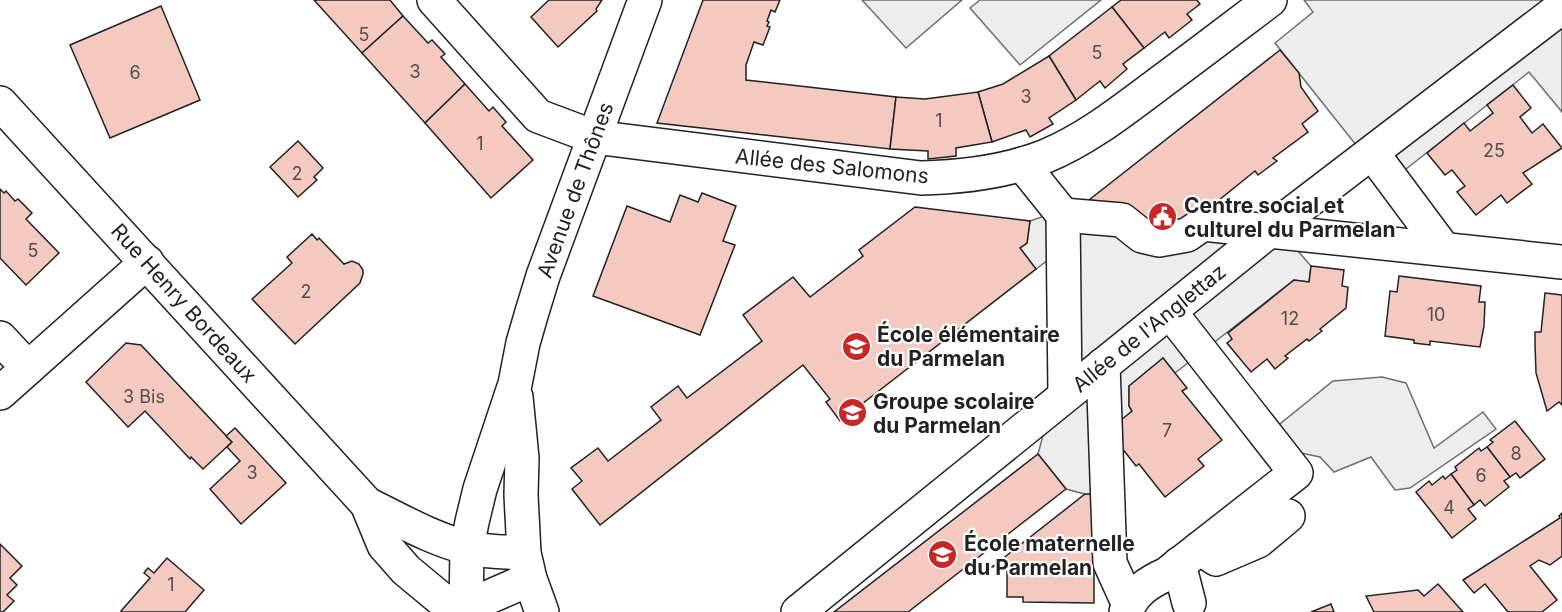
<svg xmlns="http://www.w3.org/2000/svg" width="1562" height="612" font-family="Inter,sans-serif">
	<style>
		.parking { fill: #ededed; stroke: #6f6f6f; stroke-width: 1.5 }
		.building { fill: #f3c9c0; stroke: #222; stroke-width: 1.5 }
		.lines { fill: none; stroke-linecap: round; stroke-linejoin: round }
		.minor-casing { stroke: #222; stroke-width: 36 }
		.major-casing { stroke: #222; stroke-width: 36 }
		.minor { stroke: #fff; stroke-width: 33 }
		.major { stroke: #fff; stroke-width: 33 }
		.labels { text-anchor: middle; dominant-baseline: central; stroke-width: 4.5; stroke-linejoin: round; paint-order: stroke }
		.number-label { font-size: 18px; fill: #564c4a }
		.street-label { font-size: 21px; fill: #222; stroke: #fff }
		.poi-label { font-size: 21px; font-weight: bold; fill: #222; stroke: #fff; text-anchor: start }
	</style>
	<rect width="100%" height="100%" fill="#fff"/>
	<g class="parking">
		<path d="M862 0H962L906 48Z"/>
		<path d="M980 0H1101L1020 65 970 8Z"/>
		<path d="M1304 0H1562V112L1529 72 1387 184 1275 43 1313 12Z"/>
		<path d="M1089 200 1131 206 1270 219 1311 266 1309 282 1294 280 1175 373 1163 358 1129 386V406L1132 411 1092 496 1066 489 1038 454 1055 391 1051 258 1036 269 1020 248 1027 243 1030 221Z"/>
		<path d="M1382 377 1406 383 1434 448 1483 412 1496 429 1410 488 1395 490 1371 457 1334 472 1320 457 1291 451 1275 428 1333 381Z"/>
	</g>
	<g class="building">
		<path d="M314 0H390L403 16 362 53Z"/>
		<path d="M549 0H602L596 9 597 11 558 47 531 17Z"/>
		<path d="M703 0H780L775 12 771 10 767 21 769 22 767 26 770 27 763 45 754 42 746 65V80L896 97 890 149 657 123Z"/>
		<path d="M1121 0H1197L1200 4 1187 14 1192 20 1169 38 1165 32 1144 48 1112 7Z"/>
		<path d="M161 6 200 100 110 138 70 45Z"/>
		<path d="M1112 7 1144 48 1123 64 1127 69 1105 88 1100 81 1076 100 1049 56Z"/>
		<path d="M403 16 428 43 432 40 445 54 441 57 465 84 425 123 362 53Z"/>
		<path d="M1280 50 1299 73 1301 87 1318 111 1302 124 1308 132 1273 158 1277 161 1258 175 1255 171 1204 212 1155 229 1136 215 1131 206 1089 200Z"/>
		<path d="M1049 56 1076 100 1049 118 1053 124 1030 137 1026 130 992 142 978 92 1003 84Z"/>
		<path d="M465 84 489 111 493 107 506 122 502 126 533 160 491 198 425 123Z"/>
		<path d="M1513 85 1531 108 1520 117 1532 133 1543 124 1562 148 1523 173 1532 184 1507 203 1501 195 1476 215 1457 192 1465 186 1452 170 1445 175 1427 153 1464 123 1470 131 1493 113 1487 105Z"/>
		<path d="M978 92 992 142 956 148V156L928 159V151L890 149 896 97 925 99Z"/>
		<path d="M298 141 323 168 314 177 317 180 298 197 270 167Z"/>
		<path d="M0 189 4 193 6 191 15 201 18 199 32 213 26 219 59 253 26 285 0 258Z"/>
		<path d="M702 193 736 206 723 241 735 245 700 335 593 296 627 206 670 222 680 195 698 202Z"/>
		<path d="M915 207 1030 221 1027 243 1020 248 1036 269 840 421 826 402 830 399 803 365 600 525 572 489 582 481 571 468 598 448 608 461 661 420 651 407 678 386 687 398 762 341 743 315 793 277 810 297 863 256 859 250Z"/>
		<path d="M312 234 317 240 319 238 344 264 352 261 359 264 363 270V274L360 283 295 344 252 299 292 263 287 257Z"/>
		<path d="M1311 266 1344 270 1342 286 1348 287 1346 308 1320 329 1322 331 1309 341 1307 339 1285 356 1288 358 1275 369 1267 359 1251 372 1227 343 1232 339 1228 333 1294 280 1309 282Z"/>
		<path d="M1399 276 1481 286 1479 302H1485L1484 326 1480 347 1430 341V345L1414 343V340L1385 336 1390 291 1397 292Z"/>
		<path d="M1545 293 1562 295V405L1559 402 1547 411 1536 373 1535 344V332H1541Z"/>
		<path d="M126 343 141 345 232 442 203 469 191 457 190 459 145 411 128 427 86 382Z"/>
		<path d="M1163 358 1187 388 1182 391 1222 440 1198 459 1204 466 1165 497 1139 464 1136 466 1121 447V420L1132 411 1129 406V386Z"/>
		<path d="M1515 421 1545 459 1520 478 1516 473 1510 477 1487 447 1493 442 1490 440Z"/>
		<path d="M235 428 286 483 241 524 210 489 240 461 227 447 232 442 226 436Z"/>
		<path d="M1487 447 1510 477 1504 481 1509 487 1485 506 1480 500 1474 505 1451 474 1457 470 1455 467 1479 448 1481 451Z"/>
		<path d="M1038 454 1066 489 908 612H834Z"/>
		<path d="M1451 474 1474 505 1468 509 1476 519 1452 538 1416 492 1429 481 1432 485 1443 476 1445 479Z"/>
		<path d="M1085 494H1090L1094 500V603L1023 602V597H1007V565L992 567Z"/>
		<path d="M1562 513V556L1550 565 1539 560 1530 566 1557 600 1542 612H1508L1485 584 1474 593 1463 580 1560 518 1559 516Z"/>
		<path d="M0 544 22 566 10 578 17 585 7 595 14 601 3 612H0Z"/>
		<path d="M167 558 204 590 185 612H122L121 611 150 578 144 573 148 568 154 573Z"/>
		<path d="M1438 584 1463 612H1374L1366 596 1418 590 1424 596Z"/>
		<path d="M1331 604 1334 612H1311Z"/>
	</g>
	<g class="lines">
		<defs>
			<g id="minor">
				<path d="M434 0 538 116 594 137 921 178C964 177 1006 172 1046 156 1087 139 1122 111 1157 85 1195 57 1233 28 1270 0"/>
				<path d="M0 103 367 504 384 545 406 570 441 599 466 607 530 579"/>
				<path d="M1373 154 1443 248"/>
				<path d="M1022 164 1063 215 1065 395"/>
				<path d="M1063 215 1122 220 1142 236 1159 240 1187 235 1203 224 1562 262"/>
				<path d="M0 338 28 368"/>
				<path d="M1103 365 1110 563 1129 605"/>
				<path d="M0 393 147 262"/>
				<path d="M367 504C400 520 434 540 469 548 487 552 506 552 524 553"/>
				<path d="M1200 548 1216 559 1258 541 1288 516"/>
				<path d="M1179 564 1189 603"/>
				<path d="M798 612 1269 231 1562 7"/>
				<path d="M1126 612C1133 592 1149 582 1167 574L1296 473 1170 312"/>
			</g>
			<g id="major">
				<path d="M516 397 522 458 521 495 524 553 530 579 542 612"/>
				<path d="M469 612 466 607 467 548 472 522 480 489 515 384 523 343 532 312 543 276 645 0"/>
			</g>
		</defs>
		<use href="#minor" class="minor-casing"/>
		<use href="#major" class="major-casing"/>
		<use href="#minor" class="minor"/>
		<use href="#major" class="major"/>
	</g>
	<defs>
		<symbol id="civic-disc" viewBox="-11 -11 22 22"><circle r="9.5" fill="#c62828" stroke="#fff"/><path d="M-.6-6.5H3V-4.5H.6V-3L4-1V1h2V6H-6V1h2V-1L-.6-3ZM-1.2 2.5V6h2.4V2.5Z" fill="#fff"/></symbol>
		<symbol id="school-disc" viewBox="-11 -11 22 22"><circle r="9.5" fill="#c62828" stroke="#fff"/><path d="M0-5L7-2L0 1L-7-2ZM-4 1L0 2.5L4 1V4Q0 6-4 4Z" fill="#fff"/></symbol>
	</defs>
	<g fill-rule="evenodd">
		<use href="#civic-disc" x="1146" y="200" width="33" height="33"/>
		<use href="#school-disc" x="840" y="330" width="33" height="33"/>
		<use href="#school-disc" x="836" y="396" width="33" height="33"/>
		<use href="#school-disc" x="926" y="538" width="33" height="33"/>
	</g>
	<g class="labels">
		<g class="number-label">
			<text x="364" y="34">5</text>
			<text x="1097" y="52">5</text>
			<text x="415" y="71">3</text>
			<text x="135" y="72">6</text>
			<text x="1026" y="96">3</text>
			<text x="939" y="120">1</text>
			<text x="480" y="143">1</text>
			<text x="1494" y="150">25</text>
			<text x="297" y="173">2</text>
			<text x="33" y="250">5</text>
			<text x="306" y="291">2</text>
			<text x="1436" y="314">10</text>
			<text x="1290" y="318">12</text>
			<text x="144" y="396">3 Bis</text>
			<text x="1167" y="430">7</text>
			<text x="1516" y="453">8</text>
			<text x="252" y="472">3</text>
			<text x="1481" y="475">6</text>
			<text x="1449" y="507">4</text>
			<text x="171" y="584">1</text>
		</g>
		<g class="street-label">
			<text transform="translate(832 166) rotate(6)">Allée des Salomons</text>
			<text transform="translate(575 190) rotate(-70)">Avenue de Thônes</text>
			<text transform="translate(184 303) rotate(48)">Rue Henry Bordeaux</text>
			<text transform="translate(1149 328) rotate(-39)">Allée de l'Anglettaz</text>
		</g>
		<g class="poi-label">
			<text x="1184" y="205">Centre social et<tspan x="1184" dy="24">culturel du Parmelan</tspan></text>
			<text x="877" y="334">École élémentaire<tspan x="877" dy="24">du Parmelan</tspan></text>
			<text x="873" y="401">Groupe scolaire<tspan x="873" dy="24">du Parmelan</tspan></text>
			<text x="964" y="543">École maternelle<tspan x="964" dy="24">du Parmelan</tspan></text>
		</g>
	</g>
</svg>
